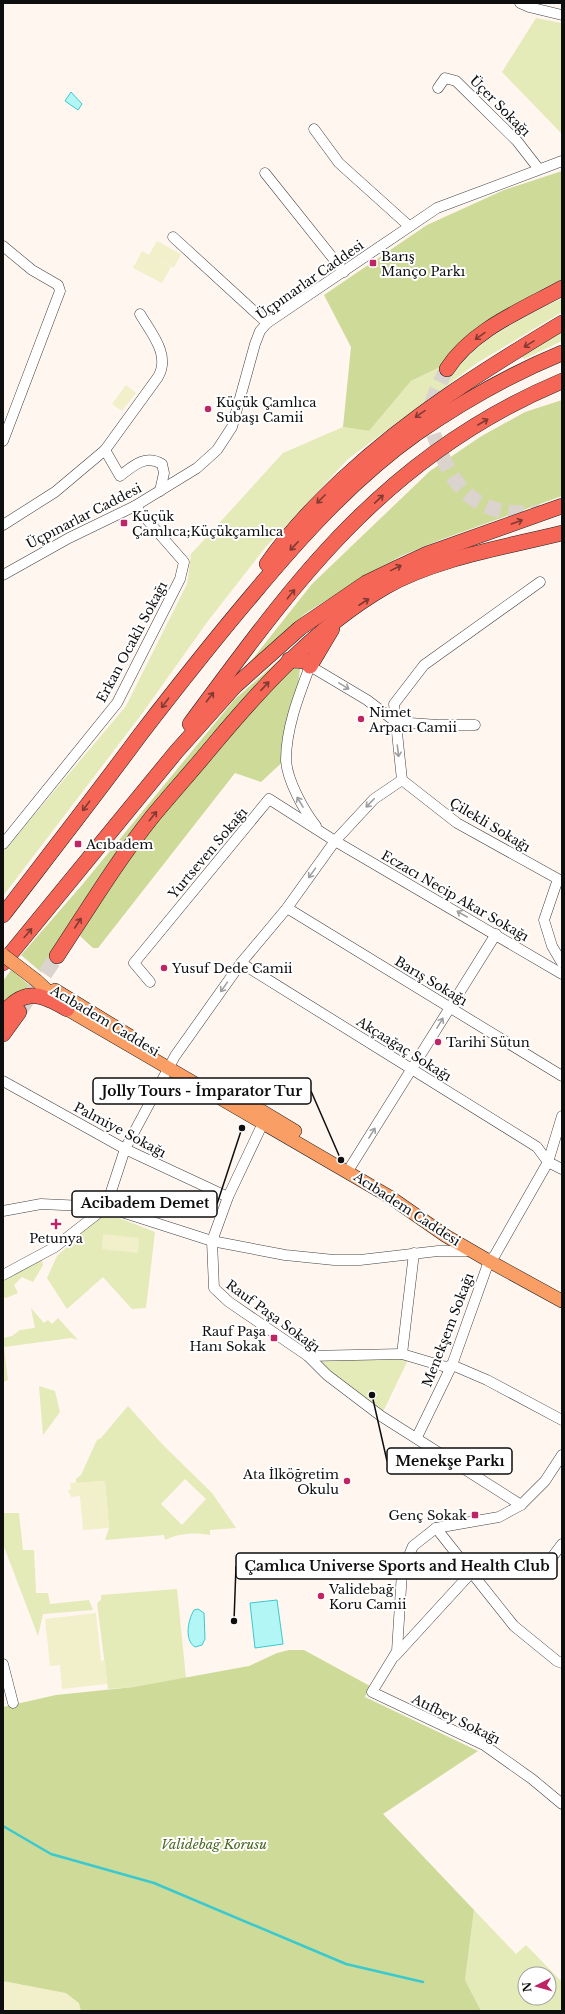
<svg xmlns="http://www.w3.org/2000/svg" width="565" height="2014" font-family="'Libre Baskerville',serif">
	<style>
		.green { fill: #e4eab8; fill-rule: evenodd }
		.forest { fill: #ceda97 }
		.pitch { fill: #f1f0ca }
		.water { fill: #b3f6f6; stroke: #3ac9ce }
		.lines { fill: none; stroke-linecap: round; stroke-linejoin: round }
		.stream { stroke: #3ac9ce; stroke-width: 2.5 }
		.highway-tunnel { stroke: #dbd3cd; stroke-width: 15; stroke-dasharray: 15 8; stroke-linecap: butt }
		.minor-casing { stroke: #414141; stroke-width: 11 }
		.major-casing { stroke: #1f1f1f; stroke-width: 14 }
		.highway-casing { stroke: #1f1f1f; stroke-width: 16 }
		.minor { stroke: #fff; stroke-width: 10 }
		.major { stroke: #f99f65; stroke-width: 13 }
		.highway { stroke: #f56657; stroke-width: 15 }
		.major-bridge-casing { stroke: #1f1f1f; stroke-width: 14; stroke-linecap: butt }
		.major-bridge { stroke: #f99f65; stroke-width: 13 }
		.oneway { stroke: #823a32 }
		.oneway2 { stroke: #9f9f9f }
		.poi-dot { fill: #bf2564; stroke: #fff; stroke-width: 1.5 }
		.labels { text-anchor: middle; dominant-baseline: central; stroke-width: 4; stroke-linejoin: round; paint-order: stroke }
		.street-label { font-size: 13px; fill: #0e0e0e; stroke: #fff }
		.poi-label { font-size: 13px; fill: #0e0e0e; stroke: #fff; text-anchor: start }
		.park-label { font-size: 13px; font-style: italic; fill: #47661e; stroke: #fff }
		.leader { fill: none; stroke: #0e0e0e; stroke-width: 1.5 }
		.callout-dot { fill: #0e0e0e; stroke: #fff; stroke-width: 1.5 }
		.callout { fill: #fff; stroke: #0e0e0e; stroke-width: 1.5 }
		.callout-label { font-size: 14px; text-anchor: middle; font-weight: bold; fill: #0e0e0e }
	</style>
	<rect width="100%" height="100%" fill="#fff6ef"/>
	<g class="green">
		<path d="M536 18 562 23V134L502 72Z"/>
		<path d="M562 298V312L477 363 348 459 265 548 208 621 141 715 3 896V852L126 706 187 584 191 554 283 453 343 427 369 431 411 381 442 366 454 373C479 337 524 318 562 298Z"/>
		<path d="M562 332V341L524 359 521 355Z"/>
		<path d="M109 1214 155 1232 146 1308 132 1309 103 1277 67 1309 47 1278 57 1256 75 1240 72 1237 103 1216Z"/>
		<path d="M40 1253 43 1265 33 1282 22 1277 14 1285 18 1293 6 1298 3 1297V1272Z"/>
		<path d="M31 1308 44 1323 48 1320 52 1324 58 1318 78 1340 71 1338 4 1347 8 1380 3 1382V1338L12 1336 20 1330 35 1328Z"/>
		<path d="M308 1356H410L381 1416Z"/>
		<path d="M39 1386 55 1391 60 1412 43 1435Z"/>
		<path d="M128 1406 163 1445 212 1493 236 1528 210 1530V1535C196 1532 178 1533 165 1540L164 1535 105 1540 109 1528 105 1481 76 1483V1479L81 1475 97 1440 101 1438ZM185 1479 206 1499 182 1525 161 1504Z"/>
		<path d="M3 1513H19L23 1550H34L36 1593H48L50 1604 89 1600 93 1610 43 1614 38 1636 3 1544Z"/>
		<path d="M177 1589 186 1678 134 1687 108 1689 97 1603 101 1600V1595Z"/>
		<path d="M474 1910 516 1954 526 1945 562 1982V2011H481L465 1980ZM525 1974H549V1998H525Z"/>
	</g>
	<g class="forest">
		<path d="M562 171V279L535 293 504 313 442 366 411 381 369 431 343 427 351 347 324 295 427 225 504 190Z"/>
		<path d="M562 400V496L440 540 401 556 366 575 306 613 247 666 312 584 430 471 480 437 525 412Z"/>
		<path d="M305 637 286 657 58 946 41 972 21 955 82 885 234 700Z"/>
		<path d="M291 668 300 669 289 756 261 782 235 773 98 948H93L80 936 86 924 122 867 185 785Z"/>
		<path d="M11 970 34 989 3 1005V981Z"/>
		<path d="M289 1650H304L370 1686 365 1697 478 1751 383 1814 474 1910 465 1980 481 2011H3V1707L56 1695 134 1687 249 1666 277 1653Z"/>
	</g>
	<g class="pitch">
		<path d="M157 241 181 254 174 268 149 255Z"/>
		<path d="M142 251 171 267 162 283 133 268Z"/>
		<path d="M126 385 136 393 122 411 112 404Z"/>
		<path d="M103 1234 139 1238 138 1253 102 1249Z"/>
		<path d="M105 1481 109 1528 83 1530 80 1496 71 1497 68 1490H71L70 1483Z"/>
		<path d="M96 1613 101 1661 105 1660 107 1684 62 1689 60 1665 50 1666 45 1619Z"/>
		<path d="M3 1981 66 1993 79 2003 81 2011H3Z"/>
	</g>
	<g class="water">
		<path d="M71 92 82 104 78 110 65 101Z"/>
		<path d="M277 1600 283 1644 255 1648 250 1603Z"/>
		<path d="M198 1609 204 1613 205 1639 202 1645 195 1647C184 1640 188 1620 194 1610Z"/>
	</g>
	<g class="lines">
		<path class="stream" d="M3 1826 51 1854 154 1883 346 1964 423 1982"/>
		<g class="highway-tunnel">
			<path d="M447 369C439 384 430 401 430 418 430 428 437 443 441 453 460 501 489 517 541 512"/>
			<path d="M19 1012 57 956"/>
		</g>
		<defs>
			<g id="minor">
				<path d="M520 3 529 7 562 15"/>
				<path d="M438 88 445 78 456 81 517 141 538 168"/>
				<path d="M314 129 339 163 409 226"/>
				<path d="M265 173 344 272"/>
				<path d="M173 237 267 323"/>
				<path d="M3 246 32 270 58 285 60 291 3 441"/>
				<path d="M105 450 120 476C133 466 145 454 162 464L164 473 160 491"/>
				<path d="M3 525 55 492 105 450 158 377C171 355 151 333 140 314"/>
				<path d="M3 575 69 538 135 506 197 468 217 450 232 427 255 344 260 331 267 323 437 208 562 161"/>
				<path d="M540 582 424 665 394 704 402 780 457 823 558 879 544 920 552 946 562 963"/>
				<path d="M396 722 438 725H475"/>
				<path d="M316 826C304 811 287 780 286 760 286 728 299 695 310 666L367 700 396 722"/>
				<path d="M3 844 117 703 180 579 184 562 135 506"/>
				<path d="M287 908 562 1076"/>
				<path d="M241 963 537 1147 548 1162 562 1169"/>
				<path d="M150 982 134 963 269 799 335 841 562 974"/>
				<path d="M3 1081 125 1149 228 1197"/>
				<path d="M268 1119 263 1123 228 1197 212 1241 214 1288 229 1302 308 1356 327 1375 381 1416 521 1505"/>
				<path d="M351 1166 496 934"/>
				<path d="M106 1207 125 1149 175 1056 241 963 287 908 335 841 374 799 402 780"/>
				<path d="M3 1211 41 1204 106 1207 212 1241 285 1255 334 1260H360L438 1251H473"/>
				<path d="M3 1275 55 1247 106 1207"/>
				<path d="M402 1354 414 1253"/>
				<path d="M308 1356 402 1354 446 1367 452 1365 487 1380 562 1420"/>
				<path d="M417 1437 452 1365 489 1261 495 1255 548 1162 562 1116"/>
				<path d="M562 1455 545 1481 521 1505 499 1517 436 1528 413 1546 402 1572 397 1651 372 1692 484 1745 532 1779 562 1804"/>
				<path d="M436 1528 514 1626 557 1661 562 1663"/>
				<path d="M547 1564 562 1544"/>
				<path d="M395 1656 471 1573"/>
				<path d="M3 1664 13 1703"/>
			</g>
			<g id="major">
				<path d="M37 981 67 1009 390 1197 446 1236 489 1261 562 1301"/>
				<path d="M55 990 130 1036"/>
				<path d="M250 1104 295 1131"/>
			</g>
			<g id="highway">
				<path d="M447 369C472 330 522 310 562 288"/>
				<path d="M267 564C289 532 316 504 345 477 412 415 484 370 562 323"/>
				<path d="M289 660 306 661 310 666 332 629"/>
				<path d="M190 724C242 654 296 578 359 517 417 460 486 413 562 381"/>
				<path d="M3 915C49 855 95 796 140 735 177 687 214 640 253 594 302 535 355 477 417 433 462 402 511 374 562 353"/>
				<path d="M57 956C88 909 117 861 152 817 171 794 191 772 210 749 261 688 315 628 385 587 436 558 506 547 562 533"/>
				<path d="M3 963 176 752 235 686 300 628 366 583 397 568 427 554 562 506"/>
				<path d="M3 1014C24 987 42 994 67 1009"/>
				<path d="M3 1034 19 1012"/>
			</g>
		</defs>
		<use href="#minor" class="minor-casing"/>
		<use href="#major" class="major-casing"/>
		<use href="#highway" class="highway-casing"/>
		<use href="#minor" class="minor"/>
		<use href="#major" class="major"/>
		<use href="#highway" class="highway"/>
		<defs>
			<path id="major-bridge" d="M3 955 37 981"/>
		</defs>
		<use href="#major-bridge" class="major-bridge-casing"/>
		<use href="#major-bridge" class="major-bridge"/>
	</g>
	<defs><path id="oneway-shaft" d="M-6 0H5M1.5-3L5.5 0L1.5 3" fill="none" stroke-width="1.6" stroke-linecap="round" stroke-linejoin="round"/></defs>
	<g class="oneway">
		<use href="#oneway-shaft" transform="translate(480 336) rotate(145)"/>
		<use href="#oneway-shaft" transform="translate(529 344) rotate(148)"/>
		<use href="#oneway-shaft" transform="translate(420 414) rotate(145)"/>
		<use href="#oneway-shaft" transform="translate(483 422) rotate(-30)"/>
		<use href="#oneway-shaft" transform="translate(321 499) rotate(135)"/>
		<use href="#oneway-shaft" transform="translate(379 499) rotate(-43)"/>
		<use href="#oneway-shaft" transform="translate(517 522) rotate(-20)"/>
		<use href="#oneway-shaft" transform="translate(294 546) rotate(134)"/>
		<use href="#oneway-shaft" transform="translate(396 568) rotate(-26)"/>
		<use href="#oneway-shaft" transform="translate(291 594) rotate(-51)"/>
		<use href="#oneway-shaft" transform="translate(364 602) rotate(-33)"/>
		<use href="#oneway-shaft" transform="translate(265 686) rotate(-47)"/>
		<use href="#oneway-shaft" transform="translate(210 697) rotate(-53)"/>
		<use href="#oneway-shaft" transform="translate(165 703) rotate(127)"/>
		<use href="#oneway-shaft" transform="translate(86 806) rotate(127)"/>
		<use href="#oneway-shaft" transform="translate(153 816) rotate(-51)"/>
		<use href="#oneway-shaft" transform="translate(78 923) rotate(-57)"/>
		<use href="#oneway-shaft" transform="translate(28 933) rotate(-50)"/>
	</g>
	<g class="oneway2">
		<use href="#oneway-shaft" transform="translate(344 686) rotate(31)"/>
		<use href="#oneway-shaft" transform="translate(398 751) rotate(83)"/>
		<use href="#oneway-shaft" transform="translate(300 802) rotate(-121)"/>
		<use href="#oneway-shaft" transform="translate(370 803) rotate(134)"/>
		<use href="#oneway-shaft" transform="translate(312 873) rotate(126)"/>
		<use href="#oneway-shaft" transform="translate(462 914) rotate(-150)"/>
		<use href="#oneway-shaft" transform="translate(224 987) rotate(125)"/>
		<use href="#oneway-shaft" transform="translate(440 1023) rotate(-58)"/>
		<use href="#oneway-shaft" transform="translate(372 1133) rotate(-58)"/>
	</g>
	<g class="poi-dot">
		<rect x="369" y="259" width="8" height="8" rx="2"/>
		<circle cx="208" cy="409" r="4"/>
		<rect x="120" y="519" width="8" height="8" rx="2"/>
		<circle cx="361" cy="719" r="4"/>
		<rect x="74" y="840" width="8" height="8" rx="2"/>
		<circle cx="164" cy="968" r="4"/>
		<circle cx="438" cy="1042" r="4"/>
		<path d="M54 1218h4v4h4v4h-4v4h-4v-4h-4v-4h4z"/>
		<rect x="270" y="1334" width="8" height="8" rx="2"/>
		<circle cx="347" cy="1481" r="4"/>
		<rect x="471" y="1511" width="8" height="8" rx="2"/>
		<circle cx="321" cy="1596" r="4"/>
	</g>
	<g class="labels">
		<g class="street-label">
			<text transform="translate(500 106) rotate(45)">Üçer Sokağı</text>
			<text transform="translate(310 280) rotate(-35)">Üçpınarlar Caddesi</text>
			<text transform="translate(84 516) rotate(-27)">Üçpınarlar Caddesi</text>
			<text transform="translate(132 642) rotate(-62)">Erkan Ocaklı Sokağı</text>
			<text transform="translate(490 825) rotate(31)">Çilekli Sokağı</text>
			<text transform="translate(208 853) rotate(-50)">Yurtseven Sokağı</text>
			<text transform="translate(455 896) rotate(30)">Eczacı Necip Akar Sokağı</text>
			<text transform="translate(431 981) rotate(31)">Barış Sokağı</text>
			<text transform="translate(105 1021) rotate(31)">Acıbadem Caddesi</text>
			<text transform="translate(404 1049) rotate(32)">Akçaağaç Sokağı</text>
			<text transform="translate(120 1130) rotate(28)">Palmiye Sokağı</text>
			<text transform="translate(407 1209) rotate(33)">Acıbadem Caddesi</text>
			<text transform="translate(273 1316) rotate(36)">Rauf Paşa Sokağı</text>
			<text transform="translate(448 1330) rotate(-69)">Menekşem Sokağı</text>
			<text transform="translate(456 1719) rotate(26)">Atıfbey Sokağı</text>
		</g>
		<g class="poi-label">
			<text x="381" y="256">Barış<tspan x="381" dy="15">Manço Parkı</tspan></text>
			<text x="216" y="402">Küçük Çamlıca<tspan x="216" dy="15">Subaşı Camii</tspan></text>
			<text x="132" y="516">Küçük<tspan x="132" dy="15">Çamlıca;Küçükçamlıca</tspan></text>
			<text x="369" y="712">Nimet<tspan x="369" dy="15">Arpacı Camii</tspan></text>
			<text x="86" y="844">Acıbadem</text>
			<text x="172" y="968">Yusuf Dede Camii</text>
			<text x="446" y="1042">Tarihi Sütun</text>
			<text x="56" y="1238" text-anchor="middle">Petunya</text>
			<text x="266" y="1331" text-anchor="end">Rauf Paşa<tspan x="266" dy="15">Hanı Sokak</tspan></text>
			<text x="339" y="1474" text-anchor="end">Ata İlköğretim<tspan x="339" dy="15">Okulu</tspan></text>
			<text x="467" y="1515" text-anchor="end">Genç Sokak</text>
			<text x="329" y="1589">Validebağ<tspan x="329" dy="15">Koru Camii</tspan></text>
		</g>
		<g class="park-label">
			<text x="214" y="1844">Validebağ Korusu</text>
		</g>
	</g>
	<path class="leader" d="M341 1160L311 1091M242 1128L217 1204M372 1395L387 1461M234 1621L236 1566"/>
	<g class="callout-dot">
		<circle cx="341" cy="1160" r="4"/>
		<circle cx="242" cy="1128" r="4"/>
		<circle cx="372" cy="1395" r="4"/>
		<circle cx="234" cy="1621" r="4"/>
	</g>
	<g class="callout">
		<rect x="93" y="1078" width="218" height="26" rx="4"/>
		<rect x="72" y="1191" width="145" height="26" rx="4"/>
		<rect x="387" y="1448" width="125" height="26" rx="4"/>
		<rect x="236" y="1553" width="321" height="26" rx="4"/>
	</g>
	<g class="callout-label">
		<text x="202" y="1096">Jolly Tours - İmparator Tur</text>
		<text x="145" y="1208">Acibadem Demet</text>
		<text x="450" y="1466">Menekşe Parkı</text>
		<text x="397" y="1571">Çamlıca Universe Sports and Health Club</text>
	</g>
	<rect width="565" height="2014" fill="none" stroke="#0e0e0e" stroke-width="8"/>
	<g transform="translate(537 1986) rotate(264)"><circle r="19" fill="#ffffff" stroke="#9f9f9f"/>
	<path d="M0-3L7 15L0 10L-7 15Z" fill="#bf2564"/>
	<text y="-6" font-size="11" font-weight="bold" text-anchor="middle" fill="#0e0e0e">N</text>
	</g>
</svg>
